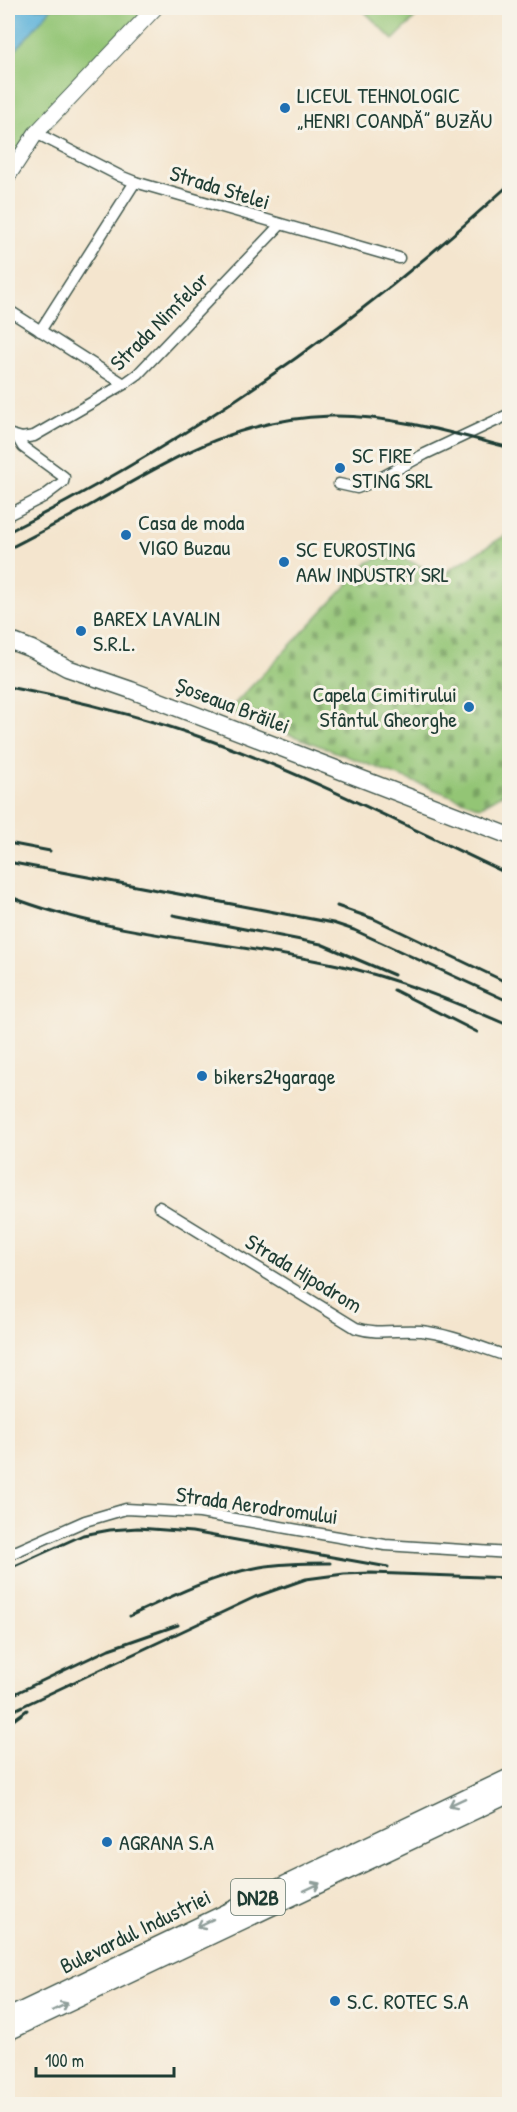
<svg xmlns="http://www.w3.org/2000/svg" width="517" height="2112" font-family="'Patrick Hand',sans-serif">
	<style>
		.cemetery { fill: url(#cemetery-stones); stroke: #598154; stroke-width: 1.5 }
		.park { fill: #93c575; stroke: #598154; stroke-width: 1.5 }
		.water { fill: #5eb3da; stroke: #3e7887; stroke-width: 1.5 }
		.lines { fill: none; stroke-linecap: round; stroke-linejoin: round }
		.minor-casing { stroke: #3f564b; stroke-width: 13 }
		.secondary-casing { stroke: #3f564b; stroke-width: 17 }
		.primary-casing { stroke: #3f564b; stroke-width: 19 }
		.minor { stroke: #fff; stroke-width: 10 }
		.secondary { stroke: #fff; stroke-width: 15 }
		.primary { stroke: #fff; stroke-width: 16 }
		.rail { stroke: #1f3d34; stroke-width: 3 }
		.oneway { stroke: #8f9e9a }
		.poi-dot { fill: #1f6fb2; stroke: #f7f3e8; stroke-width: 2 }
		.labels { text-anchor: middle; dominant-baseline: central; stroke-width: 6; stroke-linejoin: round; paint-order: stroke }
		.shield { fill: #f7f3e8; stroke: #60746a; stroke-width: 1.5 }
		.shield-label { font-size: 21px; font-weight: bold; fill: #1f3d34 }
		.poi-label { font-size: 22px; fill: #1f3d34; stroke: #f7f3e8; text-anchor: start }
		.street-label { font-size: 22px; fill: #1f3d34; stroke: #f7f3e8 }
	</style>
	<defs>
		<pattern id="cemetery-stones" width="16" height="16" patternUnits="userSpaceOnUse" patternTransform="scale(1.5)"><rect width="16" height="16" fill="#93c575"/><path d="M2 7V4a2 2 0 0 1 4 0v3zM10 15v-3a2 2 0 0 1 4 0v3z" fill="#77a161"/></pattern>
	</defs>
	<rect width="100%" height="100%" fill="#f7f3e8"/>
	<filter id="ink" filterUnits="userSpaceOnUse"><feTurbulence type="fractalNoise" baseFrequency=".0167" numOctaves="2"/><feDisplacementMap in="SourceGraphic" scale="12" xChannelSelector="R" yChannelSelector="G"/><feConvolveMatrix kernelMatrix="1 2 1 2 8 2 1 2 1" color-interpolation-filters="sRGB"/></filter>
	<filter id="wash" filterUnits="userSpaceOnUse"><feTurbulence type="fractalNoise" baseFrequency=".008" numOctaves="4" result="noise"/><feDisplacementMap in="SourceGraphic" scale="24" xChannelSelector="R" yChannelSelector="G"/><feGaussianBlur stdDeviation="1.35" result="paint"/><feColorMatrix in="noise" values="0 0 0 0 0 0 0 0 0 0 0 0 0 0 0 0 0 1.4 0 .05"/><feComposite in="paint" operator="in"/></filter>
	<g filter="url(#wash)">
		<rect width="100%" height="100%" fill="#f4e5ce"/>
		<path class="cemetery" d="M509 533V790L480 807 228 711 369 562 391 553 439 574 446 572Z"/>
		<g class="park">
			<path d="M8 8H149L8 176Z"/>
			<path d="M363 8H407L416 17 393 40 362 9Z"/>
		</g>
		<path class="water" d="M8 8H52L13 53 8 54Z"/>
	</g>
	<g filter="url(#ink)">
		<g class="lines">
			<defs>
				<g id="minor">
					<path d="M36 133 120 176 135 182 399 258"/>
					<path d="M8 310 124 384"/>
					<path d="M40 331 135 182"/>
					<path d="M8 434 22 438 34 436 124 384 138 374 280 225"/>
					<path d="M339 484 357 488 375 481 425 454 510 414"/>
					<path d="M8 515 43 497 63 482 64 477 60 474 23 447 17 437"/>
					<path d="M159 1207 356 1328C378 1335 399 1329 421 1331 450 1334 481 1348 510 1357"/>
					<path d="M8 1555 85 1521 126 1509 200 1513 385 1545 510 1553"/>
				</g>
				<path id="secondary" d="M8 176 36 133 155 8"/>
				<g id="primary">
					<path d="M8 640 32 649 67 668 131 690 510 836"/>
					<path d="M8 2017 510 1777"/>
					<path d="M8 2032 510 1794"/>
				</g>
			</defs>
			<use href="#minor" class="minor-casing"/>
			<use href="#secondary" class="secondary-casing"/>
			<use href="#primary" class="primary-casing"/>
			<use href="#minor" class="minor"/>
			<use href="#secondary" class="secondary"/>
			<use href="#primary" class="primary"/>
			<g class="rail">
				<path d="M8 532C191 440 359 323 510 184"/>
				<path d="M8 549C37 534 67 519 96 502 174 458 238 418 331 416 391 415 452 433 510 448"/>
				<path d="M8 687C61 697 115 710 167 726 286 763 397 822 510 875"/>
				<path d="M8 843 50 851"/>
				<path d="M8 862 333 923 354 930 510 1002"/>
				<path d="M8 896C112 937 229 941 338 965 396 978 455 1002 510 1026"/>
				<path d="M337 906 374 919 510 984"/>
				<path d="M173 915 321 944 394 975"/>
				<path d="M394 990 477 1032"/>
				<path d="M8 1569 83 1535 110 1530 138 1528 192 1532 388 1567"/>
				<path d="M130 1616C172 1596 214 1575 260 1567 283 1563 307 1563 330 1563"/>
				<path d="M8 1697 109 1649 178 1625"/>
				<path d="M8 1713 255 1597 306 1579 344 1574 371 1573 510 1578"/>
				<path d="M8 1724 27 1710"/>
			</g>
		</g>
		<defs><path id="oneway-shaft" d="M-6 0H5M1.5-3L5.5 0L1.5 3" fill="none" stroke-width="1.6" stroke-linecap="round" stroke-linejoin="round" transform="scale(1.5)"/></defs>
		<g class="oneway">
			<use href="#oneway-shaft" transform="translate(457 1802) rotate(155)"/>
			<use href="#oneway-shaft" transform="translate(312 1887) rotate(-25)"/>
			<use href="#oneway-shaft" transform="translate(205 1923) rotate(154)"/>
			<use href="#oneway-shaft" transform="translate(60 2007) rotate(-25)"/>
		</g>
	</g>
	<g class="poi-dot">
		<circle cx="285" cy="108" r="6"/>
		<circle cx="340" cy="468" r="6"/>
		<circle cx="126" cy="535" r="6"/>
		<circle cx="284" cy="562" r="6"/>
		<circle cx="81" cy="631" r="6"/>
		<circle cx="469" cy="707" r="6"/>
		<circle cx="202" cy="1076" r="6"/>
		<circle cx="107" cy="1842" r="6"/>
		<circle cx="335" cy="2001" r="6"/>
	</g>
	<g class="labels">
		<rect class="shield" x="231" y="1879" width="54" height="36" rx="4.5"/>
		<g class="shield-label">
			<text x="258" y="1897">DN2B</text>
		</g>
		<g class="poi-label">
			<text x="297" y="95">LICEUL TEHNOLOGIC<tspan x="297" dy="25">„HENRI COANDĂ” BUZĂU</tspan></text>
			<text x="352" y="455">SC FIRE<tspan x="352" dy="25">STING SRL</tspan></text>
			<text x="138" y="522">Casa de moda<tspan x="138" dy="25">VIGO Buzau</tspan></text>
			<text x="296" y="549">SC EUROSTING<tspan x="296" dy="25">AAW INDUSTRY SRL</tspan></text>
			<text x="93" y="618">BAREX LAVALIN<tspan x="93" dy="25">S.R.L.</tspan></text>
			<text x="457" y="694" text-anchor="end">Capela Cimitirului<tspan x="457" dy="25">Sfântul Gheorghe</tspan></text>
			<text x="214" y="1076">bikers24garage</text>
			<text x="119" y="1842">AGRANA S.A</text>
			<text x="347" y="2001">S.C. ROTEC S.A</text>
		</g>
		<g class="street-label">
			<text transform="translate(220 187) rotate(17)">Strada Stelei</text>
			<text transform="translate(159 321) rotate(-45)">Strada Nimfelor</text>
			<text transform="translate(233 705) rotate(21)">Șoseaua Brăilei</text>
			<text transform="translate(304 1273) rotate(31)">Strada Hipodrom</text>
			<text transform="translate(257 1505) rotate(8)">Strada Aerodromului</text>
			<text transform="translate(135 1931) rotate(-26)">Bulevardul Industriei</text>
		</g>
	</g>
	<rect width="517" height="2112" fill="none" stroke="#f7f3e8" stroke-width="30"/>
	<path d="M36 2067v9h138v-9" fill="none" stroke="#1f3d34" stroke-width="3"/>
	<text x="45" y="2067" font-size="18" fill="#1f3d34" stroke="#f7f3e8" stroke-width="4.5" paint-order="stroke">100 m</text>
</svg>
